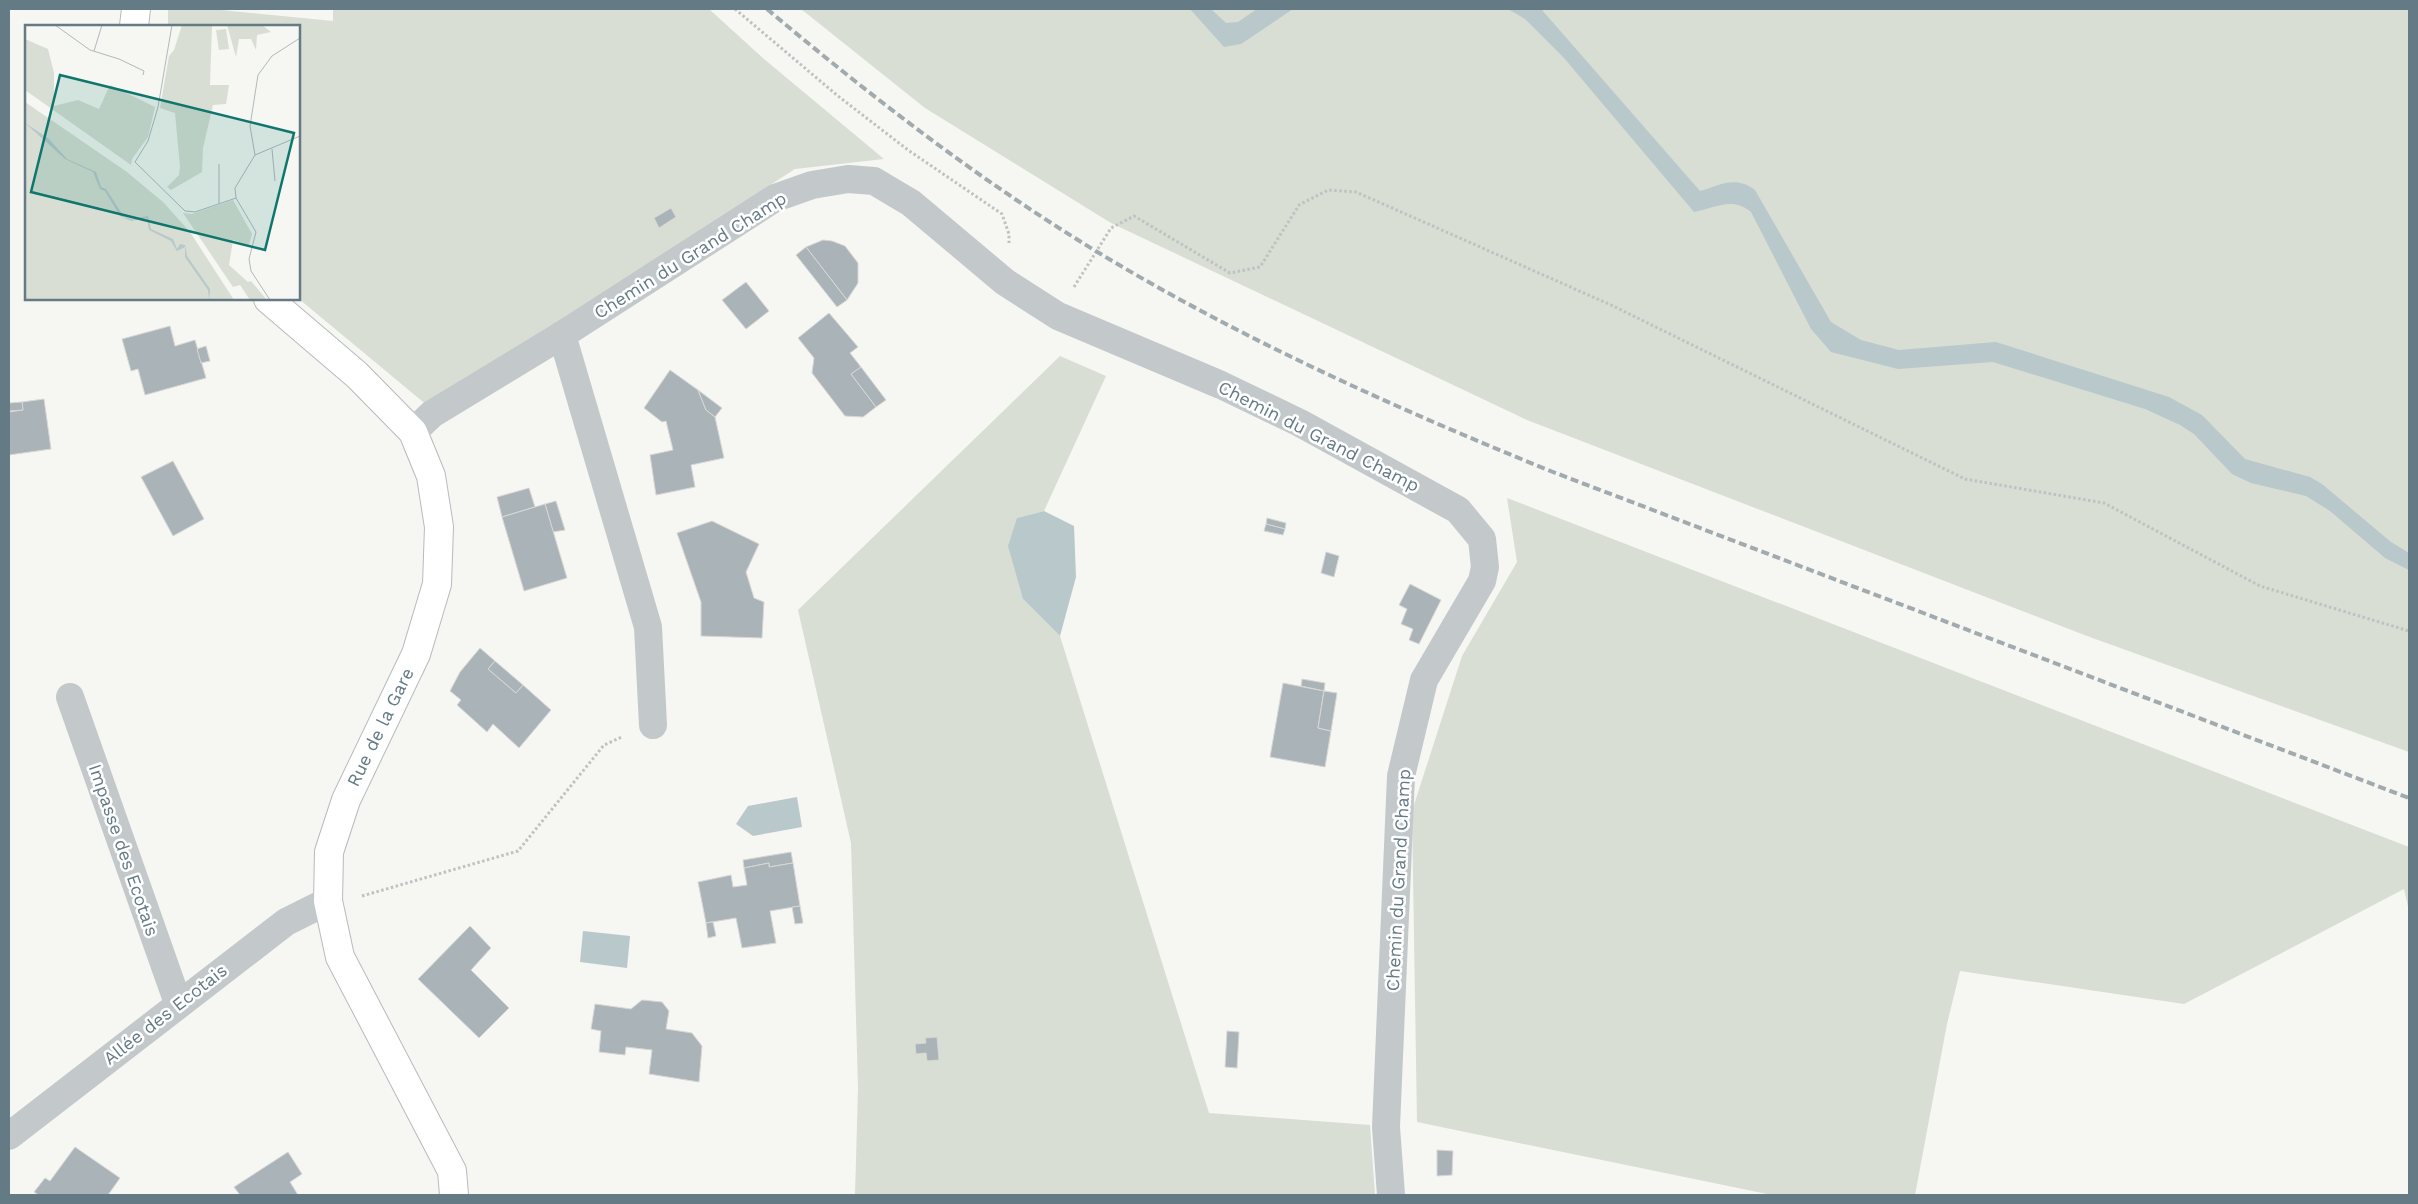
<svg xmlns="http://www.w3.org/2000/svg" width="2418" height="1204" font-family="'Work Sans',sans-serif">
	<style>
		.green { fill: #d8ded3 }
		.water { fill: #b9c8ca }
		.building { fill: #aab4b8; stroke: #d8d7d5 }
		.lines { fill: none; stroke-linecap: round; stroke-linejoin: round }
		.primary-casing { stroke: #b6bbbe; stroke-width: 30 }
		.path { stroke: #bfc1c3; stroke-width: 3; stroke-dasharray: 2.5 2.5; stroke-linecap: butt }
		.minor { stroke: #c3c8ca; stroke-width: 28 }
		.primary { stroke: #fff; stroke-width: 28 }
		.rail { stroke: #a1aaae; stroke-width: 4; stroke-dasharray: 8 4; stroke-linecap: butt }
		.labels { text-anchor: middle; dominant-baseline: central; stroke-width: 5; stroke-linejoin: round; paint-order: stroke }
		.street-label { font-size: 18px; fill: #647a85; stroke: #fff }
		.inset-road { fill: none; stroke: #afb9bd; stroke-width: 1 }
		.view { fill: #0f766e; fill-opacity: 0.15; stroke: #0f766e; stroke-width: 2.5 }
		.inset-edge { fill: none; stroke: #647a85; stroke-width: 2.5 }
	</style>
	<rect width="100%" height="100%" fill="#f6f6f3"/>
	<g class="green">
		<path d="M168 9H211L333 21V9H709L764 59 884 159 795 169 428 406 299 299V26H168Z"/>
		<path d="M801 9H2409V752L2087 636 1527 420 1111 223 925 108Z"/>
		<path d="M1060 356 1106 376 1044 511 1017 518 1023 599 1060 636 1209 1113 1370 1125 1375 1195H855L858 1088 851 843 798 610Z"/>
		<path d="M1507 498 2409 847V911L2404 889 2184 1004 1960 971 1947 1024 1915 1195H1772L1417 1122 1412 811 1462 656 1517 562Z"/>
	</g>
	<g class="water">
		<path d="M1190 9H1211L1226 23 1238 22 1257 9H1293L1241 44 1224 47Z"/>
		<path d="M1508 9 1542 10 1700 191C1720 185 1736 175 1755 190L1831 322 1861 340 1899 350 1996 342 2169 397 2202 415 2245 459 2310 477 2322 484 2391 542 2409 553V570L2385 558 2330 511 2306 496 2251 483 2232 474 2194 434 2180 425 2145 409 1993 362 1898 369 1831 352 1811 329 1751 212C1733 196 1714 208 1694 212L1564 58 1525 19Z"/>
		<path d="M1044 511 1074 526 1076 577 1060 636 1023 599 1008 546 1017 518Z"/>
		<path d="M797 797 802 827 753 836 736 824 748 806Z"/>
		<path d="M583 931 630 936 627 968 580 962Z"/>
	</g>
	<g class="building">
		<path d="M671 208 676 217 659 228 654 218Z"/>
		<path d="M823 240 832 241 845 246 858 263V283L847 300 806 247Z"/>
		<path d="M806 247 847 300 837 307 796 255Z"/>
		<path d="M746 282 769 311 746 329 722 300Z"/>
		<path d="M829 313 858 347 850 353 861 367 851 374 876 407 863 417 845 416 812 373 814 358 798 338Z"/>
		<path d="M170 326 175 346 195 340 206 378 145 395 138 369 131 371 122 339Z"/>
		<path d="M206 346 210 361 201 363 197 349Z"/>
		<path d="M861 367 886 400 876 407 851 374Z"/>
		<path d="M670 370 698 390 706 410 715 417 724 458 691 465 695 487 656 495 650 455 673 450 666 421 662 422 644 408Z"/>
		<path d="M698 390 722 408 715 417 706 410Z"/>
		<path d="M44 399 51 449 9 455V412L23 410 22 402Z"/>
		<path d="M22 402 23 410 9 411V403Z"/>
		<path d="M173 461 204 519 173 536 141 477Z"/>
		<path d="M529 488 535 507 502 517 497 497Z"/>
		<path d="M556 501 565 530 553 532 545 504Z"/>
		<path d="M545 504 567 578 524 591 502 517Z"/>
		<path d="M1267 518 1286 523 1285 529 1266 524Z"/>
		<path d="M712 521 759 544 746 572 754 598 764 602 762 638 701 636V602L677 533Z"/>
		<path d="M1266 524 1285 529 1283 535 1264 531Z"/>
		<path d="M1326 552 1339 556 1334 577 1321 573Z"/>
		<path d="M1410 584 1441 600 1419 644 1409 640 1413 629 1401 624 1407 609 1399 605Z"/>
		<path d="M480 648 495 661 488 669 516 693 523 685 551 710 519 748 493 724 487 732 457 705 461 700 450 691 460 672Z"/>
		<path d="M495 661 523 685 516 693 488 669Z"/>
		<path d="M1302 679 1325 683 1324 691 1301 686Z"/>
		<path d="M1283 683 1324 691 1318 728 1331 731 1325 767 1270 757Z"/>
		<path d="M1324 691 1337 693 1331 731 1318 728Z"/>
		<path d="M791 852 793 863 769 867V863L744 868 743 860Z"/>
		<path d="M769 863V867L793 863 800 906 770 911 776 943 742 948 736 918 706 923 698 882 731 875 733 887 747 885 744 868Z"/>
		<path d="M800 906 803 923 795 924 792 907Z"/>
		<path d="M713 922 716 936 708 938 706 923Z"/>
		<path d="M470 926 491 948 471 970 509 1008 479 1038 418 979Z"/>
		<path d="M642 1000 662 1002 669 1011 666 1029 692 1033 702 1046 699 1082 649 1074 652 1050 626 1047 625 1055 599 1052 601 1031 591 1029 595 1004 631 1009Z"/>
		<path d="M1227 1031 1239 1032 1237 1068 1225 1067Z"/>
		<path d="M937 1037 939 1060 927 1061 926 1053 916 1054 915 1044 926 1043 925 1038Z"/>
		<path d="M75 1147 120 1178 108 1195H39L34 1192 45 1178 50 1181Z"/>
		<path d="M1437 1150 1453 1151 1452 1175 1437 1176Z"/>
		<path d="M288 1152 302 1174 290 1182 298 1195H240L234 1187Z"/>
	</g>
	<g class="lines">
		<defs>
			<g id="primary">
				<path d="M134 26 136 9"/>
				<path d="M268 299 357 375 413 432 431 476 439 527 437 584 416 654 346 800 329 852 328 901 340 957 452 1171 454 1195"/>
			</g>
		</defs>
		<use href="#primary" class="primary-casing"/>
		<g class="path">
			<path d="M735 9 838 96 908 150 1002 214 1009 234V243"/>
			<path d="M1074 287 1111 228 1134 216 1230 273 1260 267 1299 205 1328 190 1356 192 1611 305 1965 479 2104 503 2260 586 2409 631"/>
			<path d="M362 896 518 851 604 745 622 737"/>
		</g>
		<g class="minor">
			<path d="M562 335 648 627 653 725"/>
			<path d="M413 432 432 414 562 335 775 198 812 185 848 179 874 181 911 203 1005 282 1058 316 1221 385 1300 423 1458 510 1482 539 1485 567 1482 581 1424 680 1401 776 1386 1127 1391 1195"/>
			<path d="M70 697 178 1003"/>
			<path d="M9 1136 286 922 328 901"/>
		</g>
		<use href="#primary" class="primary"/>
		<path class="rail" d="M767 9C875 100 987 186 1109 259 1250 343 1400 410 1553 472L2409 798"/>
	</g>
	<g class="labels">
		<g class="street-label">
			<text transform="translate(690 255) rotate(-32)">Chemin du Grand Champ</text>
			<text transform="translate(1319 436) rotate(27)">Chemin du Grand Champ</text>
			<text transform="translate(380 727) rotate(-64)">Rue de la Gare</text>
			<text transform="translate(124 850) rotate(71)">Impasse des Ecotais</text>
			<text transform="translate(1398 880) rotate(-87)">Chemin du Grand Champ</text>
			<text transform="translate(165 1014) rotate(-38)">Allée des Ecotais</text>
		</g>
	</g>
	<g transform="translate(25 25)">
		<rect width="275" height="275" fill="#f6f6f3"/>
		<path d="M157 0H187L185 60H204L201 79 188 80 178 123 177 147 146 165 142 162 154 150 155 142 150 88 135 83 144 31 149 25ZM202 0H237L246 7 232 10 231 25 226 14H214L211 32ZM201 4 204 24 194 25 191 5ZM0 14 23 24 29 48V81L53 75 74 84 85 60 130 82 123 112 107 134 106 140 0 65ZM0 77 102 147 138 177 165 207 209 275H0ZM208 175 227 209 224 220 208 215 204 240 223 257 226 256 242 275H225L215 260 208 262 158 188 167 189Z" fill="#d8ded3"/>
		<path d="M0 98 23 113 42 134 71 147 76 162 81 164 99 192 108 194 123 191 126 204 148 214 152 224 155 219 160 220 162 231 185 264 184 275 183 265 160 232V222L152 226 146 216 124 205 122 193 106 196 95 191 80 166 75 164 68 147 40 134Z" fill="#b9c8ca"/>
		<path class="inset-road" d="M30 0 65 25 94 34 119 46 118 50M147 0 133 82 123 116 110 137 160 186 170 187 211 173M69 26 77 0M247 124 250 156M230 130 275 111M194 179V139M245 275 226 246 224 234 231 207 211 173 210 163 230 130 225 101 233 50 247 31 275 13"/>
		<path class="view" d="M35 50 269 108 240 225 6 167Z"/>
		<rect width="275" height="275" class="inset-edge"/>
	</g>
	<rect width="2418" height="1204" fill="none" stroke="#647a85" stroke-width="20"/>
</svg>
